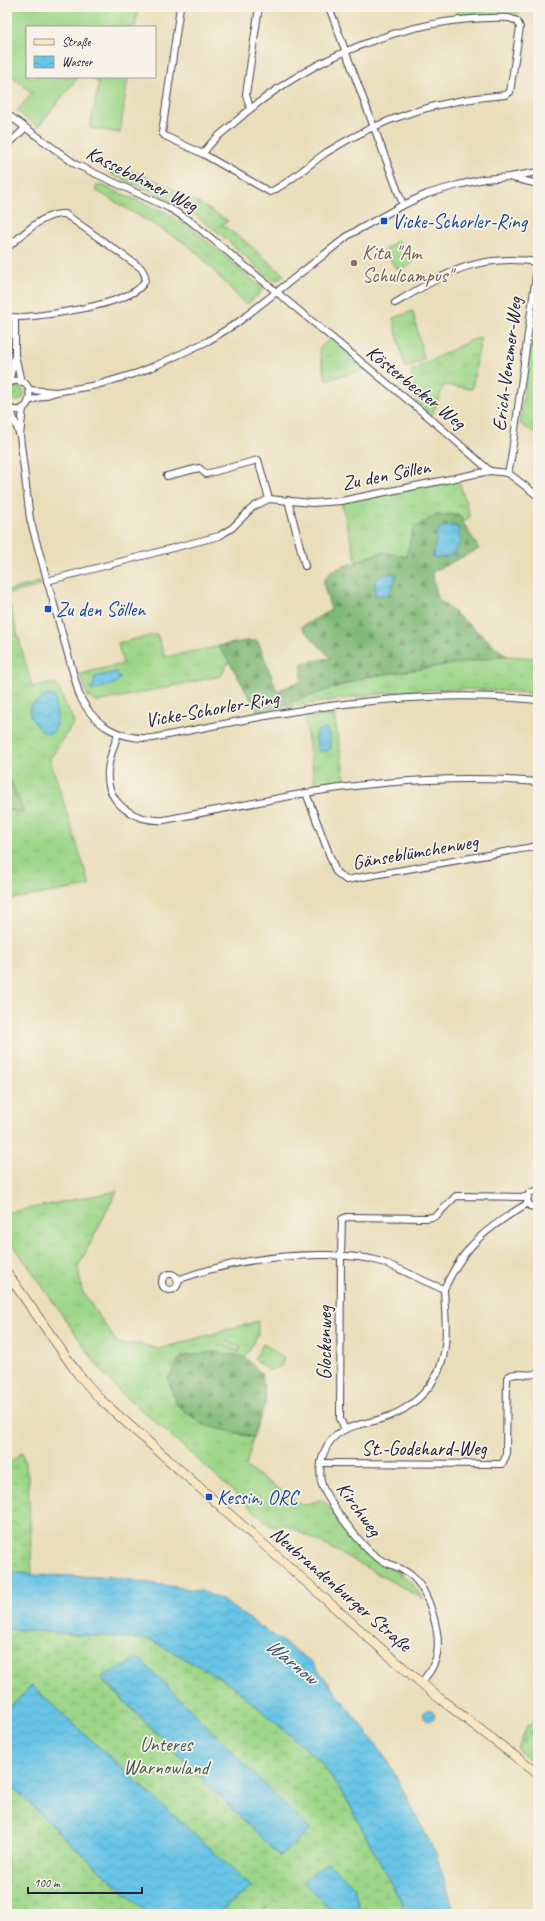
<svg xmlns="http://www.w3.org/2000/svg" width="545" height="1921" font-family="Caveat,sans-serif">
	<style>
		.grass { fill: url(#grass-tufts); stroke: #607c62 }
		.forest { fill: url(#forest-firs); stroke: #506d58 }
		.wetland { fill: url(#wetland-marsh); stroke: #607c62; fill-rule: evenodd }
		.cemetery { fill: url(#cemetery-stones); stroke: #607c62 }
		.garden { fill: #9ed789; stroke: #607c62 }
		.water { fill: url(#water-waves); stroke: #457490 }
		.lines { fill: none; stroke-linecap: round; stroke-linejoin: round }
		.street-casing { stroke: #403e4e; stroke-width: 8 }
		.secondary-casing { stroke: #403e4e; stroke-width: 10 }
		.street { stroke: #fff; stroke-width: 6 }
		.secondary { stroke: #f9e7c3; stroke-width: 9 }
		.transit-dot { fill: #1a4fb4; stroke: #f7f3e8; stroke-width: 1.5 }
		.education-dot { fill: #8d6e63; stroke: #f7f3e8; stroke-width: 1.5 }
		.labels { text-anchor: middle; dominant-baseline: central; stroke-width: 3.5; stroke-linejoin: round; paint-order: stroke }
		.street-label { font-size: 20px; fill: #22223b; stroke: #f7f3e8 }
		.transit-label { font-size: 20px; fill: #164399; stroke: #f7f3e8; text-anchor: start }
		.education-label { font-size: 20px; fill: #785e54; stroke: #f7f3e8; text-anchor: start }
		.park-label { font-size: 20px; fill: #475852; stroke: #f7f3e8 }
		.water-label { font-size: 21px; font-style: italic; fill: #37536e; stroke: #f7f3e8 }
	</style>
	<defs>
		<pattern id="grass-tufts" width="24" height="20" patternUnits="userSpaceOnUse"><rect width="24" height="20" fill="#9ed789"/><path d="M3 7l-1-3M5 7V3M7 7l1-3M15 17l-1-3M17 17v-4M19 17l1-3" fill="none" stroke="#88b877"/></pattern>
		<pattern id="forest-firs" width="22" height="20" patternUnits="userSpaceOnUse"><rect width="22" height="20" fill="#7eb875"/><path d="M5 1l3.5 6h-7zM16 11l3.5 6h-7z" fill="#679561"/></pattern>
		<pattern id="wetland-marsh" width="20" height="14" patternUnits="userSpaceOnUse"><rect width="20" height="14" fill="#9ed789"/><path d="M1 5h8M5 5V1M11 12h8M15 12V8" fill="none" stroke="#88b877"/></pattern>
		<pattern id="cemetery-stones" width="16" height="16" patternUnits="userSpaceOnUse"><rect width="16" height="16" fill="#9ed789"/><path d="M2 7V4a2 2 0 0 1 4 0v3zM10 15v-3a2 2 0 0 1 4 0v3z" fill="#88b877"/></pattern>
		<pattern id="water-waves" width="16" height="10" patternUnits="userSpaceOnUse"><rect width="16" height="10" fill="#68c5e6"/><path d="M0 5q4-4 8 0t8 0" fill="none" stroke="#5aa9c6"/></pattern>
	</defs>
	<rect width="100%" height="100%" fill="#f7f3e8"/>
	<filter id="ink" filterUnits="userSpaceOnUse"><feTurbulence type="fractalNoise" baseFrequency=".025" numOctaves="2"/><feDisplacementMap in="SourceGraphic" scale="8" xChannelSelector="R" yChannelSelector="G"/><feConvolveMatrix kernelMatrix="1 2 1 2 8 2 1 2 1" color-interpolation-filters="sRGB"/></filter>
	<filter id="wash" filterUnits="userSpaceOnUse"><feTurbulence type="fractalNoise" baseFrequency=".012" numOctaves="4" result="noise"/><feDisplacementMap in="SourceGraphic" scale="16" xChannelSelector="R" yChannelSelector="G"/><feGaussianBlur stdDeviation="0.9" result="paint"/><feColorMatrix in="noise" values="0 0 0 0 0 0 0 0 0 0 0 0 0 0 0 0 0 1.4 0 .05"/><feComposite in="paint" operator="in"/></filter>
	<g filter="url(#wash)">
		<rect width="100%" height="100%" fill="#eadeba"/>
		<g class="grass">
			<path d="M456 7H523L518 15 457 17Z"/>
			<path d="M112 165C155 176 191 198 228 221L222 225 245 241 285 276 281 279H270C241 253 212 223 177 204 156 192 132 183 110 174Z"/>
			<path d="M98 184 163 211 192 229 260 286 261 292 246 305 199 255 185 243 95 190Z"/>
			<path d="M413 311 424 360 405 368 393 318Z"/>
			<path d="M331 338 368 369 326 380 319 349Z"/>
			<path d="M481 338 472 389 444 385 432 416 415 403 417 400 411 371 471 340Z"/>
			<path d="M530 346 538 347V434L520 424Z"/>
			<circle cx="17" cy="394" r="7"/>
			<path d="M458 478 470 517 463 522 458 514 409 546 406 557 383 552 356 561 341 501Z"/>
			<path d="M39 582V586L7 594V591Z"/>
			<path d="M7 595 32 687 56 683 74 722 50 759 90 886 7 900Z"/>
			<path d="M157 634 165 657 246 641 268 710 366 677 507 656 538 658V694C510 691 481 689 453 689 390 690 329 701 268 710L258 712 229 661 221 676 97 702 88 697 80 674 123 664 118 643Z"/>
			<path d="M334 715 345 781 315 785 305 719Z"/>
			<path d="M117 1191 78 1267 82 1291 118 1344H140L159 1349 258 1321V1335L245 1357 213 1352 241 1435 253 1437 246 1467 303 1505 320 1500 326 1503C340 1522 353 1543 371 1558 380 1566 391 1568 401 1574 410 1580 417 1590 423 1599L333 1549 286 1525 271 1526 158 1424 119 1391 102 1372 10 1240 7 1234V1213Z"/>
			<path d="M263 1344 284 1357 281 1366 269 1371 254 1359Z"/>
		</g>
		<g class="forest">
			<path d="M458 514 479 549 432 572 438 599 507 656 366 677 268 710 258 712 229 661 218 646 246 641H258L277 691 301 681 302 663 331 658 301 627 331 610 323 582 331 571 383 552 406 557 413 529 435 515Z"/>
			<path d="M7 772 24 812 7 810Z"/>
			<path d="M213 1352 245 1357 261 1373 266 1401 253 1437 203 1425 176 1404 168 1378 181 1357Z"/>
		</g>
		<g class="wetland">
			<path d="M22 1452 28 1476 32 1575 7 1571V1465Z"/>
			<path d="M7 1629 151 1640 232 1685 321 1762 346 1798 401 1902 403 1914H360L354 1887 303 1882 335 1914H276L269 1907 261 1914H216L251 1887 32 1686 7 1710ZM101 1678 310 1829V1830L280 1857Z"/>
			<path d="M7 1781 70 1843 149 1914H7Z"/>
		</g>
		<path class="cemetery" d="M538 1714V1767L519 1751 518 1748 528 1724 531 1725Z"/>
		<g class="garden">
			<path d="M7 7H138L135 27H27V77H78L38 127 17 111 32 93 7 72Z"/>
			<path d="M91 77H128L120 133 90 128 99 83Z"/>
			<path d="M398 240 415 261 400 272 383 251Z"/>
			<path d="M226 1340 241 1347 239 1352 223 1345Z"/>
		</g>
		<g class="water">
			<path d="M457 526 461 542 450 557 433 558 437 534 441 527Z"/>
			<path d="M386 574H397L389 594 375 596V579Z"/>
			<path d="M115 672H117L120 679 116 683 93 691 90 690V687L94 685 95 677Z"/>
			<path d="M48 695 54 696 56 699C53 709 61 719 55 729 47 742 33 723 30 715 30 712 30 709 30 706Z"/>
			<path d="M326 729 328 732 331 748 328 751H318L315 734 318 730Z"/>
			<path d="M7 1571 32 1575 111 1577 201 1591 220 1599 312 1662 385 1756 436 1854 455 1914H403L401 1902 346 1798 321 1762 232 1685 151 1640 7 1629Z"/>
			<path d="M139 1658 310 1830 280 1857 101 1677Z"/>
			<path d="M32 1686 252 1887 216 1914H149L70 1843 7 1781V1710Z"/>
			<circle cx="429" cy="1715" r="5.5"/>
			<path d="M328 1862 354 1887 360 1914H335L303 1882Z"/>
		</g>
	</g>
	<g filter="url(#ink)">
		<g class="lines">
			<defs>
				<g id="street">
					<path d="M180 7 162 133 165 136 203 154 270 192C290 183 309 164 327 152 383 117 439 100 505 95L510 92 520 27 517 21 509 18C411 15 308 57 235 122 223 133 211 140 203 154"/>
					<path d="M329 7 403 205"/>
					<path d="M535 7 538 9"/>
					<path d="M250 109 246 94 259 7"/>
					<path d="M7 114 75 164 169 208 189 220 432 420 490 471"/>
					<path d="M7 146 25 128"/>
					<path d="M509 177 538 184"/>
					<path d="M7 248C23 235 43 212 65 214L141 268C144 273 147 277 144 282 135 305 31 319 7 317"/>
					<path d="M395 303C446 273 477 253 538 262"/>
					<path d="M15 318V355L21 382"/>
					<path d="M9 383 15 355"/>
					<path d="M7 384C38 366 36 424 7 407"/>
					<path d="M30 390 56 392 97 385 140 372 157 365 208 341 237 323 349 235 399 207 427 194 458 185 484 179 509 177 538 172"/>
					<path d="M29 401 56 392"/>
					<path d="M10 408 20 436"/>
					<path d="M23 408 20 436 30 519 79 694C93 726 120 740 153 738 280 712 409 686 538 700"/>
					<path d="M508 473 511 459 538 260"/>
					<path d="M167 476 199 468 206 474 258 460 269 499"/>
					<path d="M288 500 305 566"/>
					<path d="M47 581 219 536 232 528 253 507 269 499 312 503 341 501 490 471 508 473 538 496"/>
					<path d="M118 734C114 745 109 758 108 770 105 803 134 822 164 820L306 793"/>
					<path d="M538 782C460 775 384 780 306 793L336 872 346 880 538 846"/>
					<path d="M538 1190 529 1193 527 1200 530 1206 538 1208"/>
					<circle cx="170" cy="1282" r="8"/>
					<path d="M177 1280C227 1262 277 1254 329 1255 344 1256 360 1256 375 1260 399 1266 420 1281 444 1289 465 1244 487 1228 528 1203"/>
					<path d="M345 1429 340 1419 341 1256 342 1219 347 1217 427 1218 436 1216 456 1196 528 1197"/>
					<path d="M321 1463 502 1464 506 1456 507 1378C514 1369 530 1379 538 1372"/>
					<path d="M421 1683C428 1674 435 1666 437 1654 441 1633 429 1591 412 1576 403 1567 388 1565 378 1558 364 1550 323 1496 321 1481 318 1462 325 1439 344 1430 358 1423 376 1422 390 1416 410 1408 429 1392 438 1372 450 1346 445 1317 444 1289"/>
				</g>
				<path id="secondary" d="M7 1273 78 1374 101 1400 386 1653 439 1698 538 1774"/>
			</defs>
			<use href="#street" class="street-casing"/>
			<use href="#secondary" class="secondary-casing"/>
			<use href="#street" class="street"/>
			<use href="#secondary" class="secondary"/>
		</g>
	</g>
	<g class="transit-dot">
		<rect x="380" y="217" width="8" height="8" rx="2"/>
		<rect x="44" y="605" width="8" height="8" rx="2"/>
		<rect x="205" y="1493" width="8" height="8" rx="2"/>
	</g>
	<circle class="education-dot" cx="354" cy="263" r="4"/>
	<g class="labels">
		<g class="street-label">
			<text transform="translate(142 179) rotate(27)">Kassebohmer Weg</text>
			<text transform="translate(507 364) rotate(-83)">Erich-Venzmer-Weg</text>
			<text transform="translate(416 387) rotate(39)">Kösterbecker Weg</text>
			<text transform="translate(386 475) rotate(-11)">Zu den Söllen</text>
			<text transform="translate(212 709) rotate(-10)">Vicke-Schorler-Ring</text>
			<text transform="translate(415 852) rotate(-10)">Gänseblümchenweg</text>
			<text transform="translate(324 1343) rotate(-90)">Glockenweg</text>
			<text x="424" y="1448">St.-Godehard-Weg</text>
			<text transform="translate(359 1509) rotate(54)">Kirchweg</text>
			<text transform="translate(341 1589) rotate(41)">Neubrandenburger Straße</text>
		</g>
		<g class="transit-label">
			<text x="392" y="221">Vicke-Schorler-Ring</text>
			<text x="56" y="609">Zu den Söllen</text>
			<text x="217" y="1497">Kessin, ORC</text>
		</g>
		<g class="education-label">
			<text x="362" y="252">Kita "Am<tspan x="362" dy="23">Schulcampus"</tspan></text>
		</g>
		<g class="park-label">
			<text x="166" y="1744">Unteres<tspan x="166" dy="23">Warnowland</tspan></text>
		</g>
		<g class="water-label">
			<text transform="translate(292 1661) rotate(39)">Warnow</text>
		</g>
	</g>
	<rect width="545" height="1921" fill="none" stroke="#f7f3e8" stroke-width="24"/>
	<rect x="26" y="26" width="130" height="52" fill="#f7f3e8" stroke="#a29fa3"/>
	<rect x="34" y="39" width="20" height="6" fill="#f9e7c3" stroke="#a29fa3"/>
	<text x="62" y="46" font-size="12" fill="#22223b">Straße</text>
	<rect x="34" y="56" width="20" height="12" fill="url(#water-waves)" stroke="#a29fa3"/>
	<text x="62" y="66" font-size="12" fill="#22223b">Wasser</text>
	<path d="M28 1887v6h114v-6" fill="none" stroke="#22223b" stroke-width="2"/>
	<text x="34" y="1887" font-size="12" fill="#22223b" stroke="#f7f3e8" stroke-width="3" paint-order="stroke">100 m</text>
</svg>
